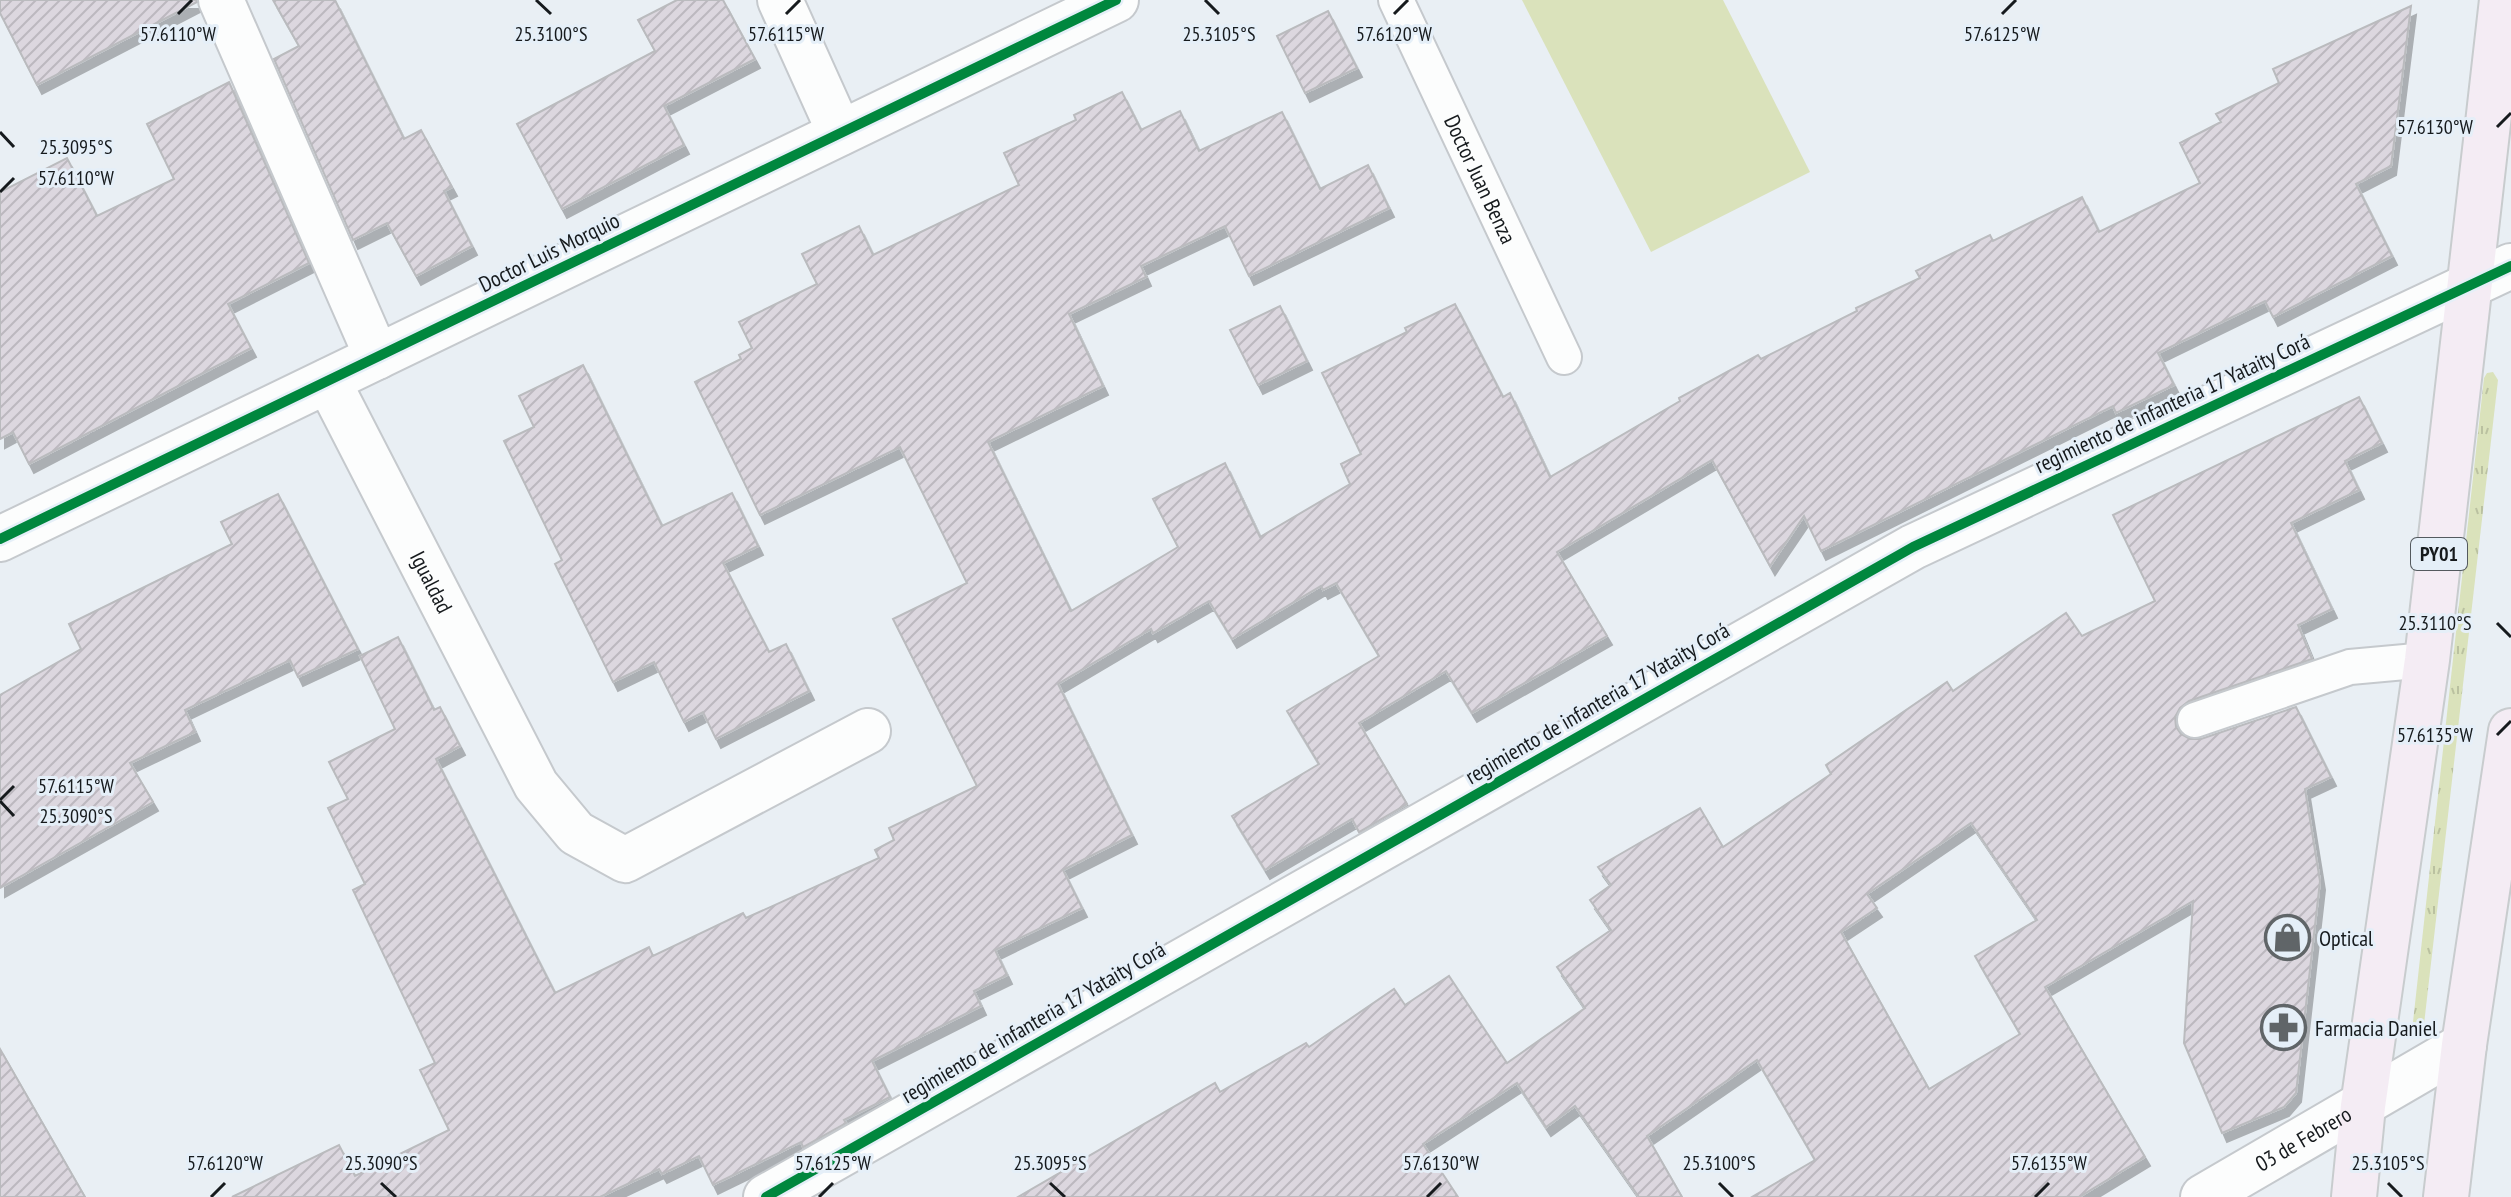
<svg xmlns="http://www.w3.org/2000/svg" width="2511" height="1197" font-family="'PT Sans Narrow',sans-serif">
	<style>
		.grass { fill: url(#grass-tufts) }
		.pitch { fill: #dae2bb }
		.building { fill: url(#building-hatch); stroke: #babbbe; stroke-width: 2; fill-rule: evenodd; filter: url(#shadow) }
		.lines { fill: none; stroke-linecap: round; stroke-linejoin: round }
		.service-casing { stroke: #c5c9cd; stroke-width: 38 }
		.minor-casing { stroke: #c5c9cd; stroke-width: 48 }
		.trunk-casing { stroke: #c8ccce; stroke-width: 48 }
		.service { stroke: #fcfdfd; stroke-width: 34 }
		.minor { stroke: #fcfdfd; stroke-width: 44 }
		.trunk { stroke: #f4ecf4; stroke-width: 44 }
		.cycleway-casing { stroke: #e5eff8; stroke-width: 15 }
		.cycleway { stroke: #00873e; stroke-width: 10 }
		.ticks { fill: none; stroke: #161a1d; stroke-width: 3 }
		.labels { text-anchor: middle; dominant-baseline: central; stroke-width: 6; stroke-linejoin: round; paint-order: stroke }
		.shield { fill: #e5eff8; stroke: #545a5f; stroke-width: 2 }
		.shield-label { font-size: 20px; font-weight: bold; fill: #161a1d }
		.street-label { font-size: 22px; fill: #161a1d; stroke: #e5eff8 }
		.poi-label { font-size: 22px; fill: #161a1d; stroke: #e5eff8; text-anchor: start }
		.ticks-label { font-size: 20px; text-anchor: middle; fill: #161a1d; stroke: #e5eff8; stroke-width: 6; stroke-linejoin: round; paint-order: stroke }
	</style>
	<defs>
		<pattern id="grass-tufts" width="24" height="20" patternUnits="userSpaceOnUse" patternTransform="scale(2)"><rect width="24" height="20" fill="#dae2bb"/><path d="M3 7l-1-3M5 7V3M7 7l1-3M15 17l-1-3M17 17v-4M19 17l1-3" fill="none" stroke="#bac1a0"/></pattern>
		<pattern id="building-hatch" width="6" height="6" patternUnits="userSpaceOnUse" patternTransform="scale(2)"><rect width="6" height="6" fill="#dcd7df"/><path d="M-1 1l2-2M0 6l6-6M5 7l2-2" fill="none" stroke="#bcb8bf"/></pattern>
		<filter id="shadow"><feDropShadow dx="5" dy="9" stdDeviation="0" flood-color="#0004"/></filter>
	</defs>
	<rect width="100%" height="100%" fill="#e9eff4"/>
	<path class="grass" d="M2493 372 2498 380 2423 1033 2415 1039 2412 1031 2484 378 2487 373Z"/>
	<path class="pitch" d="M1522 0H1723L1810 172 1651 252Z"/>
	<g class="building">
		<path d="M0 0H196L197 2 37 85 0 13Z"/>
		<path d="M273 0H335L404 139 421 130 452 187 444 191 472 246 416 276 387 223 353 240 274 59 299 46Z"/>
		<path d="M677 0H723L755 59 664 106 684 145 562 209 517 124 655 51 638 20Z"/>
		<path d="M2411 6 2391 166 2356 184 2392 256 2273 317 2265 301 2158 353 2174 385 2116 413 2113 406 1821 551 1804 516 1770 566 1712 460 1557 552 1607 636 1472 713 1446 671 1359 723 1407 804 1359 832 1352 819 1265 870 1232 816 1319 764 1287 711 1379 656 1336 583 1323 590 1321 586 1232 639 1209 601 1153 633 1151 629 1058 684 1132 835 1063 870 1082 908 995 950 1007 975 974 991 981 1006 872 1061 890 1097 844 1120 846 1123 803 1147 801 1142 713 1185 699 1156 662 1174 659 1169 600 1197H232L339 1145 355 1176 449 1130 420 1070 435 1063 353 890 365 884 328 808 348 799 329 762 395 729 360 656 398 637 434 710 440 707 460 746 436 759 555 993 649 947 653 956 743 913 746 918 879 858 875 850 894 840 889 828 977 786 893 619 967 583 900 447 760 515 695 382 741 359 739 355 752 348 739 322 817 284 802 254 859 226 873 255 1019 185 1004 153 1076 120 1074 115 1122 92 1141 130 1180 111 1199 151 1282 112 1320 189 1368 165 1389 208 1249 276 1225 226 1141 266 1146 277 1069 314 1103 386 988 442 1071 611 1178 547 1153 499 1225 463 1260 537 1350 484 1341 464 1361 454 1322 373 1407 332 1405 328 1455 304 1503 397 1510 393 1550 477 1680 401 1679 398 1758 355 1761 359 1857 311 1856 308 1920 278 1916 271 1990 235 1993 241 2082 197 2099 232 2200 183 2180 143 2221 122 2216 114 2279 83 2273 69Z"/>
		<path d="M1328 11 1357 68 1305 93 1277 36Z"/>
		<path d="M229 82 309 263 228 304 251 348 29 464 13 432 0 439V192L67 158 97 216 174 179 147 124Z"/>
		<path d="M1280 306 1307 361 1258 385 1230 330Z"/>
		<path d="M583 365 662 526 732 493 758 546 723 563 769 652 786 644 809 691 716 739 703 712 684 722 654 662 613 682 555 564 562 560 504 441 534 427 519 396Z"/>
		<path d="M2359 397 2382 443 2345 461 2359 490 2291 523 2332 609 2298 625 2312 659 2189 701 2180 708 2175 717 2176 727 2181 734 2190 739H2201L2296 707 2331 777 2305 789 2320 881 2296 1093 2284 1107 2222 1133 2184 1043 2193 901 2045 987 2145 1157 2079 1197H1752L1815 1160 1757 1060 1647 1136 1682 1197H1639L1575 1106 1546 1127 1517 1083 1423 1144 1458 1197H1018L1215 1083 1220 1092 1306 1043 1309 1047 1394 989 1405 1005 1449 976 1507 1063 1585 1008 1557 967 1611 930 1590 900 1611 885 1598 867 1700 808 1723 847 1831 774 1826 765 1947 682 1953 691 2066 613 2082 636 2155 601 2113 515ZM1971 823 2037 920 1975 956 2020 1034 1929 1089 1841 932 1877 908 1867 894Z"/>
		<path d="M278 494 358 649 298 677 290 660 185 710 195 732 130 763 153 802 0 888V695L81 649 69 624 232 544 221 522Z"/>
		<path d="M0 1049 85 1197H0Z"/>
	</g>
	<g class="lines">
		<defs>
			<g id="service">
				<path id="s1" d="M1396 0 1564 357"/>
				<path d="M2195 720 2350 667 2427 660"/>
			</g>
			<g id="minor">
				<path d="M221 0 377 357"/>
				<path d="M780 0 840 133"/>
				<path id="s2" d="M328 381 536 785 576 833 625 860 868 731"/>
				<path d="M0 539 1116 0"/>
				<path d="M766 1197 1913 547 2511 266"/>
				<path id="s3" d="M2203 1197 2464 1045"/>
			</g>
			<g id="trunk">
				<path d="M2354 1197 2363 1106 2427 660 2502 0"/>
				<path d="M2446 1197 2464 1045 2511 731"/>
			</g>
		</defs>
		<use href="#service" class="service-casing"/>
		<use href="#minor" class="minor-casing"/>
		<use href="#trunk" class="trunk-casing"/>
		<use href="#service" class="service"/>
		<use href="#minor" class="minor"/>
		<use href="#trunk" class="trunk"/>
		<defs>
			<g id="cycleway">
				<path d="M0 539 1116 0"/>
				<path d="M766 1197 1913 547 2511 266"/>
			</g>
		</defs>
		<use href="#cycleway" class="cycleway-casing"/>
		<use href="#cycleway" class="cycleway"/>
	</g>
	<path class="ticks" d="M536 0 551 14M1205 0 1219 14M178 14 192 0M786 14 800 0M1394 14 1408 0M2002 14 2016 0M2497 127 2511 113M0 132 14 147M0 192 14 178M2497 623 2511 637M2497 735 2511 721M0 800 14 786M0 801 14 816M381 1183 396 1197M1050 1183 1065 1197M1719 1183 1733 1197M2388 1183 2402 1197M211 1197 225 1183M819 1197 833 1183M1427 1197 1441 1183M2035 1197 2049 1183"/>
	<defs>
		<symbol id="shop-ring" viewBox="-11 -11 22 22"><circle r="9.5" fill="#e5eff8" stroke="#606568" stroke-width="1.5"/><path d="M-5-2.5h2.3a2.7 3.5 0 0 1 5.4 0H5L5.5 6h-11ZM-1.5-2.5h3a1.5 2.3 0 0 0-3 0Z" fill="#606568"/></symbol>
		<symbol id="pharmacy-ring" viewBox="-11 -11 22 22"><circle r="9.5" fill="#e5eff8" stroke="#606568" stroke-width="1.5"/><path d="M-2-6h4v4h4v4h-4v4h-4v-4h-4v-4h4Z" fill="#606568"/></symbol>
	</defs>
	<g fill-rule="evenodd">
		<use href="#shop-ring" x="2262" y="912" width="51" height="51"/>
		<use href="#pharmacy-ring" x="2258" y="1002" width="51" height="51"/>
	</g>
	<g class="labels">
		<rect class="shield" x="2411" y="538" width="56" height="32" rx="6"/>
		<g class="shield-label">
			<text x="2439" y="554">PY01</text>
		</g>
		<g class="street-label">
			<text stroke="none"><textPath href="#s1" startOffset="198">Doctor Juan Benza</textPath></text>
			<text transform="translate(549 252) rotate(-26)">Doctor Luis Morquio</text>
			<text transform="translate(2172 403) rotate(-25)">regimiento de infanteria 17 Yataity Corá</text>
			<text stroke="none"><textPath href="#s2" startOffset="226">Igualdad</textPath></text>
			<text transform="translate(1597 703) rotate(-30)">regimiento de infanteria 17 Yataity Corá</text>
			<text transform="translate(1033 1022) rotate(-30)">regimiento de infanteria 17 Yataity Corá</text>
			<text stroke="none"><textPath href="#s3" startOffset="116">03 de Febrero</textPath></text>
		</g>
		<g class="poi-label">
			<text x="2319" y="938">Optical</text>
			<text x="2315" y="1028">Farmacia Daniel</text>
		</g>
	</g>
	<g class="ticks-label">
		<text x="178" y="41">57.6110°W</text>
		<text x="551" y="41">25.3100°S</text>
		<text x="786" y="41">57.6115°W</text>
		<text x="1219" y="41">25.3105°S</text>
		<text x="1394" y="41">57.6120°W</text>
		<text x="2002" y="41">57.6125°W</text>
		<text x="2435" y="134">57.6130°W</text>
		<text x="76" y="154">25.3095°S</text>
		<text x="76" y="185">57.6110°W</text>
		<text x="2435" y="630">25.3110°S</text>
		<text x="2435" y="742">57.6135°W</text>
		<text x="76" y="793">57.6115°W</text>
		<text x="76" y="823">25.3090°S</text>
		<text x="225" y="1170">57.6120°W</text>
		<text x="833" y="1170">57.6125°W</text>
		<text x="1441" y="1170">57.6130°W</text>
		<text x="2049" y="1170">57.6135°W</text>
		<text x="381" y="1170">25.3090°S</text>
		<text x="1050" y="1170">25.3095°S</text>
		<text x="1719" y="1170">25.3100°S</text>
		<text x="2388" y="1170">25.3105°S</text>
	</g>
</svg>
